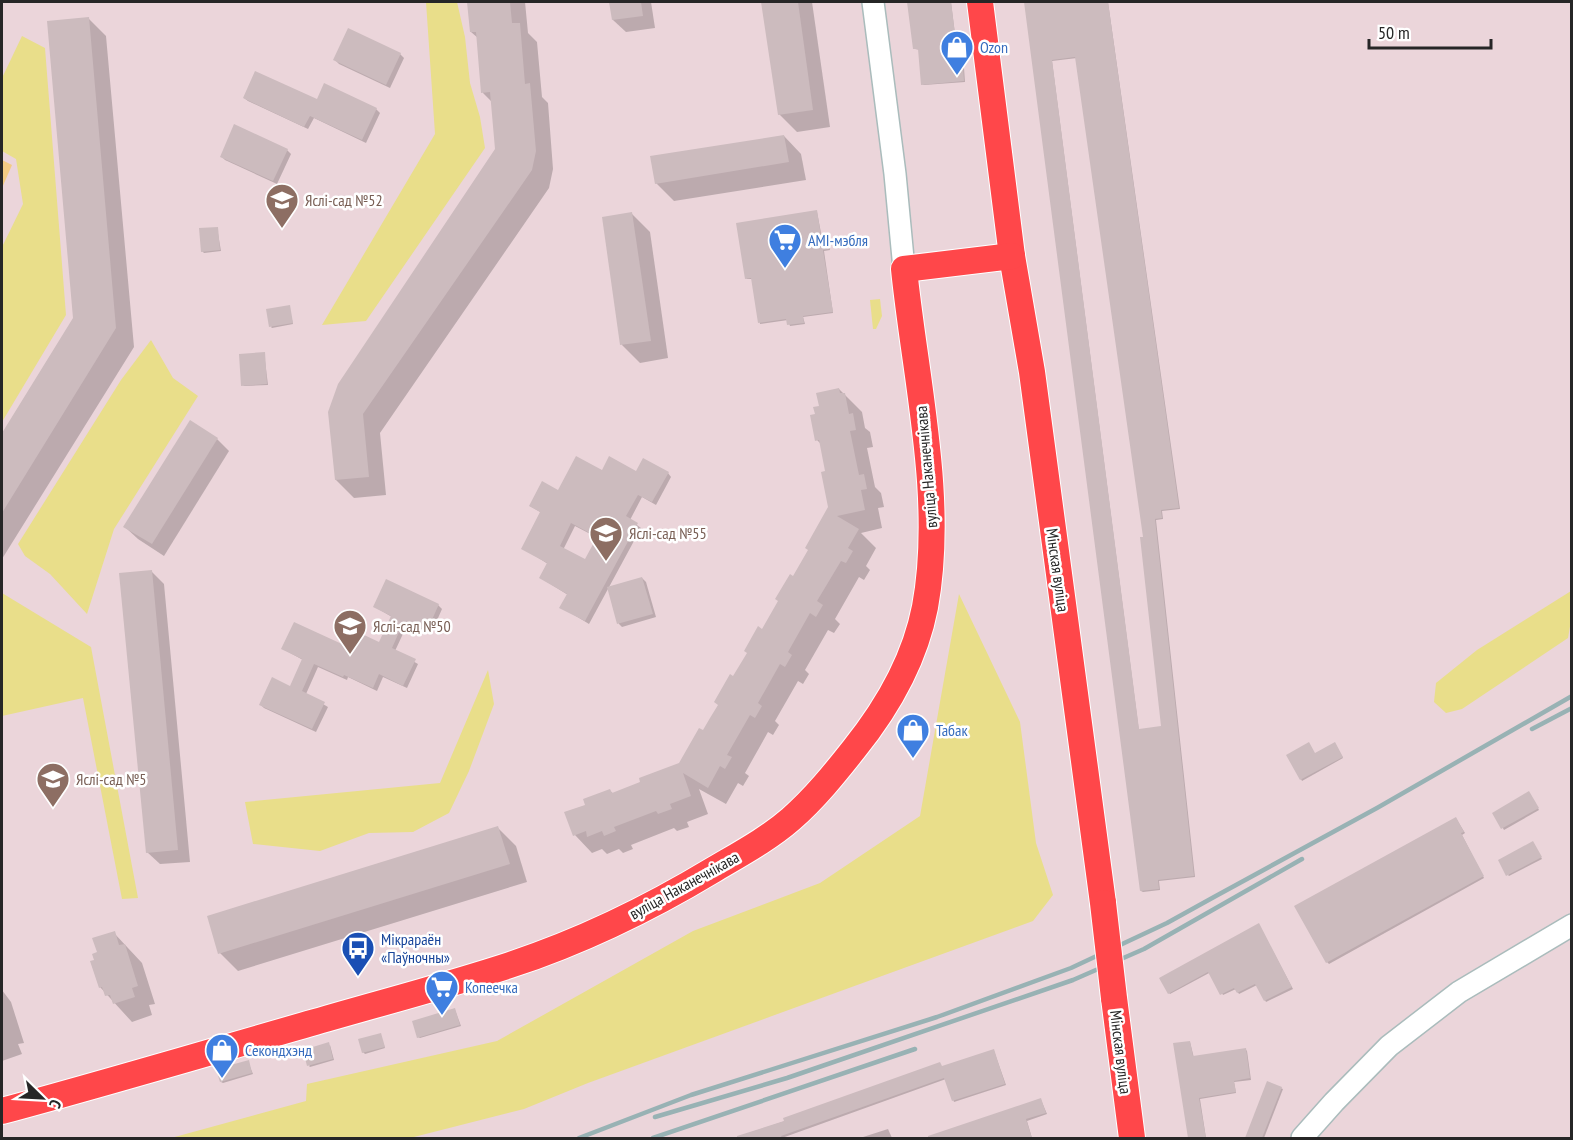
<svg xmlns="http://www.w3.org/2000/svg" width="1573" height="1140" font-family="'PT Sans Narrow',sans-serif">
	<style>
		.green { fill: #e9de8a }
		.pitch { fill: #f2cb84 }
		.shadow { fill: #0003; fill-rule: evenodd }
		.building { fill: #ccbbbe; fill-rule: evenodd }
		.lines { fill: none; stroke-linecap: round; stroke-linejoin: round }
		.minor-casing { stroke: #aabcbc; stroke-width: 24 }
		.major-casing { stroke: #fff; stroke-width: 28 }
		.minor { stroke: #fff; stroke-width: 21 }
		.major { stroke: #ff474a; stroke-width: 26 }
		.rail { stroke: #98b2b4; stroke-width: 4.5 }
		.major-bridge-casing { stroke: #fff; stroke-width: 28; stroke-linecap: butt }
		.major-bridge { stroke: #ff474a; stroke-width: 26 }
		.labels { text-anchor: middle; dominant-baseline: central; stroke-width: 5; stroke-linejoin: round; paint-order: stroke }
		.shop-label { font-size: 16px; fill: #366cbe; stroke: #fff; text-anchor: start }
		.education-label { font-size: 16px; fill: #785e54; stroke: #fff; text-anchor: start }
		.street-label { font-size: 16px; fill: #262626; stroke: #fff }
		.transit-label { font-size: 16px; fill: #164399; stroke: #fff; text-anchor: start }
	</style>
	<rect width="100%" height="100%" fill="#ebd5da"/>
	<g class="green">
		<path d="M426 2H457L465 37 470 83 480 117 485 148 366 321 322 325 435 134Z"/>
		<path d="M22 36 45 48 66 315 2 422V247L23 204 16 159 2 151V78Z"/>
		<path d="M880 299 882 316 876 329H873L870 300Z"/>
		<path d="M151 340 173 378 198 396 114 529 87 614 50 574 25 556 18 544 121 380Z"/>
		<path d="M1571 591V621L1568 638 1462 709 1446 713 1434 702 1436 683 1477 650Z"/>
		<path d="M2 593 91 647 138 898 122 899 83 698 2 716Z"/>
		<path d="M959 594 1020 722 1036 843 1053 895 1033 921 588 1083 524 1109 410 1138H171L306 1101 307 1084 497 1041 693 931 820 883 920 816Z"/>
		<path d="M488 670 494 704 469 771 449 813 413 832 369 833 320 851 253 844 245 802 440 783Z"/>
	</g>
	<path class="pitch" d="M2 160 12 165 2 188Z"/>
	<g class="shadow">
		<path d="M469 2H525L528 33 537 42 542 97 548 103 553 169 549 188 380 433 386 495 354 498 336 480 330 412 497 149 493 103 483 93 478 38 471 32Z"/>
		<path d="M611 2H651L655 28 626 32 613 20Z"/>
		<path d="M763 2H812L830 127 797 132 779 114Z"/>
		<path d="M909 2H951L959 67 964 68 965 82 924 85 922 84 920 50 915 49Z"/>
		<path d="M1026 2H1108L1180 509 1162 511 1163 519 1156 520 1195 877 1159 881 1160 890 1143 892 1141 891ZM1077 58 1145 538 1163 728 1139 731 1052 61Z"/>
		<path d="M88 18 106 36 134 347 2 559V436L75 319Z"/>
		<path d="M400 54 404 58 390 88 339 64 335 60Z"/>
		<path d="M244 98 376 109 380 113 366 143 314 118 308 129 248 101Z"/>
		<path d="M784 136 801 154 806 180 674 201 656 183Z"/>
		<path d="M287 150 291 154 277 184 225 160 221 156Z"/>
		<path d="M817 212 822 238 826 237 829 245 830 250 824 251 833 313 803 317 805 324 790 326 788 320 760 324 753 279H746Z"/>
		<path d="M632 214 650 232 668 358 640 363 622 345Z"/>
		<path d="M217 228 221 251 204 253 202 251Z"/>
		<path d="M289 307 293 324 272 328 271 327Z"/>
		<path d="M264 353 268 385 244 386 243 385Z"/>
		<path d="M839 389 862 412 865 428 870 432 873 447 867 448 875 487 881 493 884 507 878 508 882 528 861 533 876 548 866 566 870 570 864 580 859 577 835 619 840 624 834 633 828 630 805 670 809 674 803 684 798 681 775 721 779 725 773 735 768 732 745 773 749 776 743 786 738 783 726 804 699 789 708 814 687 822 689 827 677 831 674 828 631 845 633 849 623 853 619 849 607 854 602 849 592 853 575 835 587 805 610 791 614 794 680 765 703 732 809 550 829 508 827 473 822 445 817 440 816 416 821 407Z"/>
		<path d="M217 439 229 451 164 556 138 539 125 527Z"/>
		<path d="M602 472 668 473 671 477 656 505 642 497 630 520 641 528 589 624 561 607 568 595 541 578 548 564 523 548 542 513 530 506ZM575 526 598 538 585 561 563 550Z"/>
		<path d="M151 571 164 584 190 862 160 864 147 852Z"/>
		<path d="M642 578 646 582 656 617 622 627 619 624 609 588Z"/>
		<path d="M438 605 442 609 431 634 408 623 395 651 418 664 407 688 383 677 377 691 348 677 347 680 318 667 306 694 328 707 316 732 264 708 261 705 290 688 303 660 283 649 356 652 380 644 392 617 375 607Z"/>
		<path d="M1336 746 1343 758 1302 781 1301 779 1315 755Z"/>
		<path d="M1530 794 1539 810 1504 830 1494 813Z"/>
		<path d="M1457 820 1465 833 1462 835 1484 878 1329 964 1327 962Z"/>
		<path d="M498 828 516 846 527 882 238 971 220 953Z"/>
		<path d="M1534 844 1542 859 1509 876 1508 875Z"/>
		<path d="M1260 927 1293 989 1266 1002 1257 985 1239 994 1236 989 1223 995 1211 972 1170 994 1169 993Z"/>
		<path d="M114 933 142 963 155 1004 149 1005 152 1015 132 1022 100 987 95 961 98 953Z"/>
		<path d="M2 990 11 1002 24 1043 18 1044 22 1054 2 1061Z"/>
		<path d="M455 1010 461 1026 420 1038 418 1037Z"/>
		<path d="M380 1034 385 1048 365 1054 363 1052Z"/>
		<path d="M1190 1042 1194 1058 1245 1049 1247 1051 1251 1080 1234 1082 1236 1093 1200 1099 1206 1138H1189L1175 1045Z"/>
		<path d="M330 1045 334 1060 310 1067 309 1066Z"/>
		<path d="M994 1051 1006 1085 954 1102 946 1079 782 1138H734Z"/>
		<path d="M248 1062 253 1074 223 1083 221 1082Z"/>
		<path d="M1267 1083 1283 1089 1264 1138H1246Z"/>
		<path d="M1041 1100 1047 1114 1027 1121 1032 1138H925Z"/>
		<path d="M888 1129 892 1138H860Z"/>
	</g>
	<g class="building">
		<path d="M467 2H510L512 23H520L525 84 530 83 536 151 532 170 363 414 369 477 335 480 328 412 338 384 495 149 490 92 481 93 476 32H470Z"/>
		<path d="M609 2H641L643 16 612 20Z"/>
		<path d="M761 2H798L813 110 778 115Z"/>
		<path d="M907 2H951L959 65H963L964 81 921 85 918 49H913Z"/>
		<path d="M1024 2H1108L1179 508 1161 510 1162 518 1155 519 1194 876 1158 880 1159 889 1140 891ZM1075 57 1143 537H1140L1161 726 1139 729 1052 60Z"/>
		<path d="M89 17 116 328 2 513V433L73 318 47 21Z"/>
		<path d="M348 28 401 53 386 85 333 60Z"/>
		<path d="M255 71 317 99 324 83 377 108 362 140 310 116 304 127 243 98Z"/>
		<path d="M234 124 288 149 273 181 220 157Z"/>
		<path d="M784 135 789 162 655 184 650 156Z"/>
		<path d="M817 210 821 236H827L828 242 829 249 823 250 833 312 803 316 804 323 787 325 786 319 758 323 751 278 745 279 736 223Z"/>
		<path d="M632 212 651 341 620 345 602 217Z"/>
		<path d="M218 227 220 250 201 252 199 228Z"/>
		<path d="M290 305 293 323 269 327 266 309Z"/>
		<path d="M265 352 267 384 241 386 239 354Z"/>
		<path d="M839 388 840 393H845L849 414 853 413 856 430 850 431 859 475 864 474 867 489 861 490 865 510 837 516 859 529 848 548 853 551 846 563 841 561 817 601 823 605 816 617 810 613 788 652 792 655 785 667 780 664 758 703 762 706 755 718 750 715 727 755 732 757 725 769 720 766 708 788 683 773 691 796 670 804 672 809 658 814 656 811 614 827 616 831 604 836 602 831 587 837 586 831 573 836 564 812 585 805 583 799 610 789 612 793 640 782 639 778 679 763 699 728 703 730 710 718 718 705 714 702 730 674 733 676 747 653 744 651 758 626 762 629 778 601 775 599 790 574 793 576 808 550 805 548 828 507 821 472 825 471 819 440 815 441 810 415 815 414 813 407 819 406 816 393Z"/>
		<path d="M190 420 218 438 152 544 123 527Z"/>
		<path d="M576 456 602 470 609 456 636 471 643 458 669 472 652 502 638 495 626 516 638 523 585 621 559 608 567 594 539 578 547 563 521 549 540 512 529 506 542 481 558 490ZM571 523 597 537 585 559 560 546Z"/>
		<path d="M152 570 178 850 146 853 119 573Z"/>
		<path d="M642 577 653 614 617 624 607 587Z"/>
		<path d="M386 579 439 604 427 631 404 621 392 648 416 659 403 686 379 674 373 688 344 675 343 677 314 664 302 691 325 702 312 729 259 705 272 677 290 686 302 659 281 649 294 622 355 650 362 634 379 642 391 616 373 607Z"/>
		<path d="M1309 742 1315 753 1335 742 1343 757 1300 780 1286 755Z"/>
		<path d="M1529 791 1539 808 1501 829 1492 813Z"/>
		<path d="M1456 817 1464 832 1461 833 1484 876 1326 963 1294 906Z"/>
		<path d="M498 826 510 864 218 954 207 916Z"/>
		<path d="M1533 841 1542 857 1506 876 1498 860Z"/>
		<path d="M1259 923 1292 987 1264 1001 1255 984 1237 993 1234 988 1220 995 1208 972 1168 994 1159 978Z"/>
		<path d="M115 931 119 945 125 944 138 986 132 988 135 997 113 1004 110 995 105 996 102 987 99 988 90 961 94 960 92 954 97 952 92 938Z"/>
		<path d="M455 1008 460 1025 417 1038 412 1021Z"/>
		<path d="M381 1033 385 1047 362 1053 358 1039Z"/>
		<path d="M1190 1041 1193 1056 1246 1048 1250 1078 1234 1081 1236 1092 1199 1098 1206 1138H1188L1173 1043Z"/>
		<path d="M329 1042 333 1059 307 1066 303 1050Z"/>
		<path d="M994 1049 1005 1084 952 1101 944 1078 781 1136 782 1138H737V1136L784 1121 783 1118 940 1062 942 1066Z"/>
		<path d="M249 1060 252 1073 220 1082 216 1069Z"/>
		<path d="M1267 1081 1282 1087 1262 1138H1245Z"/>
		<path d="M1041 1098 1046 1113 1026 1119 1032 1138H928V1136Z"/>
	</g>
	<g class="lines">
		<defs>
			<g id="minor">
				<path d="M873 2 895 174 904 269"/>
				<path d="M1302 1138 1334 1102 1389 1046 1459 992 1572 925"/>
			</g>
			<g id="major">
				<path d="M980 2 1012 256 1032 372 1103 903"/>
				<path d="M1114 998 1132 1138"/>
				<path d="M2 1111C106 1083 210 1052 315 1022 380 1003 446 986 510 965 580 942 650 908 713 870 740 854 768 839 791 819 815 798 835 773 854 749 887 708 915 659 925 607 945 499 915 378 904 269L1012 256"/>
			</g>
		</defs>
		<use href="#minor" class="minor-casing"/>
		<use href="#major" class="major-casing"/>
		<use href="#minor" class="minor"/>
		<use href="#major" class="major"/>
		<g class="rail">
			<path d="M1532 729 1572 708"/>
			<path d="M655 1117 787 1078 1073 980 1144 949 1302 859"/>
			<path d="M579 1138 691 1095 937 1017 1071 968 1167 923 1214 897 1377 808 1572 696"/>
			<path d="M653 1138 915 1049"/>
		</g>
		<defs>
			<path id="major-bridge" d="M1103 903 1114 998"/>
		</defs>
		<use href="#major-bridge" class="major-bridge-casing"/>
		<use href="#major-bridge" class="major-bridge"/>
	</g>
	<defs>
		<symbol id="shop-pin" viewBox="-11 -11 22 30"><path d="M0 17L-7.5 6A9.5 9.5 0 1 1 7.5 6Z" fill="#3f7fe0" stroke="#fff"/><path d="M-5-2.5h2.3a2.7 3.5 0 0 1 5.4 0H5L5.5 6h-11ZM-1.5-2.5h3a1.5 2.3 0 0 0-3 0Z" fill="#fff"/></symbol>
		<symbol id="school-pin" viewBox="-11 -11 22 30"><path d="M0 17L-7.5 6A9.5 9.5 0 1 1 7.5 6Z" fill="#8d6e63" stroke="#fff"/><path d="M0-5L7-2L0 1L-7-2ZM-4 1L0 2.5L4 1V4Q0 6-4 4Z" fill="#fff"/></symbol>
		<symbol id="supermarket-pin" viewBox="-11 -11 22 30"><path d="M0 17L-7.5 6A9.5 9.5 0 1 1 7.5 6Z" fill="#3f7fe0" stroke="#fff"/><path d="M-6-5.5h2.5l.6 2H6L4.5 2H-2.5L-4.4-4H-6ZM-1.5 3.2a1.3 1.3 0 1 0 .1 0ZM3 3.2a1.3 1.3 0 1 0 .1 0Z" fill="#fff"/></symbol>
		<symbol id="bus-pin" viewBox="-11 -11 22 30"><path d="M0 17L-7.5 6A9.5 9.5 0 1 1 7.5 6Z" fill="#1a4fb4" stroke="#fff"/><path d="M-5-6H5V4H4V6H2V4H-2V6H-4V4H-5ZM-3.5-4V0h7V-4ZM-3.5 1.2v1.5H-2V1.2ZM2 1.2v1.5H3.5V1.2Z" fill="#fff"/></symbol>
	</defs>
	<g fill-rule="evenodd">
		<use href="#shop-pin" x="938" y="28" width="38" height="52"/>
		<use href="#school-pin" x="263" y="181" width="38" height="52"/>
		<use href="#supermarket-pin" x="766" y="221" width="38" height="52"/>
		<use href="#school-pin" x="587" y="514" width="38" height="52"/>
		<use href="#school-pin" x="331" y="607" width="38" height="52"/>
		<use href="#shop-pin" x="894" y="711" width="38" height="52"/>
		<use href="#school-pin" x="34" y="760" width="38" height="52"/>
		<use href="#bus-pin" x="339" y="929" width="38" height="52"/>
		<use href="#supermarket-pin" x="423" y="968" width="38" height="52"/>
		<use href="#shop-pin" x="203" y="1031" width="38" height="52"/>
	</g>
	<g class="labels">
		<g class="shop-label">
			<text x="980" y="47">Ozon</text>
			<text x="808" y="240">AMI-мэбля</text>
			<text x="936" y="730">Табак</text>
			<text x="465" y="987">Копеечка</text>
			<text x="245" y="1050">Секондхэнд</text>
		</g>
		<g class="education-label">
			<text x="305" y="200">Яслі-сад №52</text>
			<text x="629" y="533">Яслі-сад №55</text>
			<text x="373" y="626">Яслі-сад №50</text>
			<text x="76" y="779">Яслі-сад №5</text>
		</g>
		<g class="street-label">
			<text transform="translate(926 467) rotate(-95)">вуліца Наканечнікава</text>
			<text transform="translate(1058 570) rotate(82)">Мінская вуліца</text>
			<text transform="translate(684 885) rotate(-29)">вуліца Наканечнікава</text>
			<text transform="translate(1121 1052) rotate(83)">Мінская вуліца</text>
		</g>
		<g class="transit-label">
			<text x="381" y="939">Мікрараён<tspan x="381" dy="18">«Паўночны»</tspan></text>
		</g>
	</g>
	<rect width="1573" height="1140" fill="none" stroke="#262626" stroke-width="6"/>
	<g transform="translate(42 1098) rotate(114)" stroke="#ffffff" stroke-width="4.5" paint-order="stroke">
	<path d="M0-4.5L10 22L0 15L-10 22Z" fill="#262626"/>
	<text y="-9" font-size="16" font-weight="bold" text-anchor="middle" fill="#262626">С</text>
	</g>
	<path d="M1369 39v9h122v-9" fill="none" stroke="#262626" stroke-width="3"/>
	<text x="1378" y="39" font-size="18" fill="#262626" stroke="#ffffff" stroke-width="4.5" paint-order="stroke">50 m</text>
</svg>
